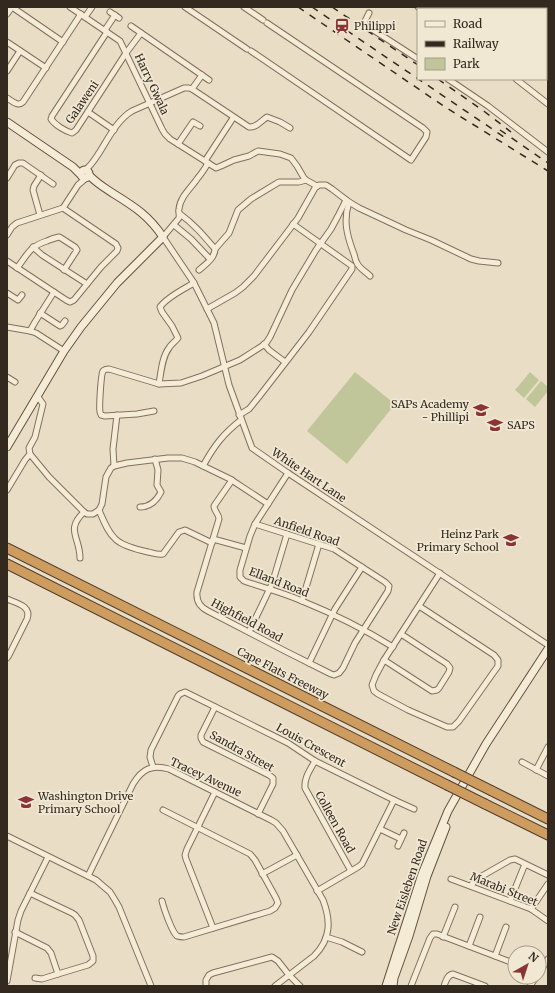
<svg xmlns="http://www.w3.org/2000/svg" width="555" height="993" font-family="Merriweather,serif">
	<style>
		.green { fill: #c1c69a }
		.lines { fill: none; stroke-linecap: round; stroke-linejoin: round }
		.street-casing { stroke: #82705d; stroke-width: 7 }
		.secondary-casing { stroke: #645240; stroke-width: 9 }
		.highway-casing { stroke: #503f31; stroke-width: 11 }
		.street { stroke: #f5ecd7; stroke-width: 5 }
		.secondary { stroke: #f5ecd7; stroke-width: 7 }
		.highway { stroke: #cf9c5f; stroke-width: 9 }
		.rail { stroke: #34291f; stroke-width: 1.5; stroke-dasharray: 7 7; stroke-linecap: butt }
		.highway-bridge-casing { stroke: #503f31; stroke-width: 11; stroke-linecap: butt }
		.highway-bridge { stroke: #cf9c5f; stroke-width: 9 }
		.labels { text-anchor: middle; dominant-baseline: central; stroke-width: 3.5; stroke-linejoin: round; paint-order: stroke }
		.poi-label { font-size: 11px; fill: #34291f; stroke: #f1e8d4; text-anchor: start }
		.street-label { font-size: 11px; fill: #34291f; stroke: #f1e8d4 }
	</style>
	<rect width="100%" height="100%" fill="#e9dec5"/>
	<g class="green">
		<path d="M355 372 395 404 347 464 307 431Z"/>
		<path d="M530 372 539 380 524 398 515 390Z"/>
		<path d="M541 381 548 387V391L535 407 526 399Z"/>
	</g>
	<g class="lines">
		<defs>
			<g id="street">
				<path d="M12 7 63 42"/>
				<path d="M70 7 120 41 162 129 165 134 170 139 216 168 221 166 234 160 249 156 258 151 280 154 291 158 297 166 304 178 306 180 317 186"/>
				<path d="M185 7 247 49"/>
				<path d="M244 7 263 20"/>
				<path d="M418 7 421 9"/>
				<path d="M466 7 468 9"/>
				<path d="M110 12 119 18"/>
				<path d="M369 13 364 23V24L418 59"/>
				<path d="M7 14 12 7"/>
				<path d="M85 17 92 7"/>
				<path d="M131 26 209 80"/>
				<path d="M105 30 115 15"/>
				<path d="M107 32 52 116 51 119C55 125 65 131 72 133L76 130 126 53 141 33"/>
				<path d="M7 42 46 68"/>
				<path d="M251 51 411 160 426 137 427 132 423 128 267 23"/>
				<path d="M546 68 548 70"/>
				<path d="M7 71 20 51"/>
				<path d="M448 79 488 106 548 152"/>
				<path d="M516 79 548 104"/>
				<path d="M192 89 202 75"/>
				<path d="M7 98C12 101 18 107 23 102L81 14"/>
				<path d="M88 112 114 130"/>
				<path d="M178 144 193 122 200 126"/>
				<path d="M205 161 233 118"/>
				<path d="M208 163C205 169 201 174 197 179 191 188 180 197 179 209 178 212 180 214 179 218L163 237 194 283 214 323 229 385 252 448 288 473 548 645"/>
				<path d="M85 170C91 166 95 159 99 153 108 139 117 120 132 111L184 88H189L192 89 249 127C256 128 261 121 267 117L280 122 290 128"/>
				<path d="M7 178 15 165 19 163H23L53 184"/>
				<path d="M349 202C343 221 347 236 354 254 355 257 355 260 357 263 359 268 366 272 370 276"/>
				<path d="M180 214C194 224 204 236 215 249 215 258 205 265 199 270"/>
				<path d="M40 215 33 190 34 186 41 175"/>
				<path d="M174 225 191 239 210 259"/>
				<path d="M7 235 12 227 17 223 63 208 78 185 85 179"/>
				<path d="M33 247 42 255 87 284"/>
				<path d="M215 249 229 233 238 210 251 199 279 182H299L306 180"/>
				<path d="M7 261 66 300 70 302 74 300 101 267 117 251 118 248 116 244 63 208"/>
				<path d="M17 268C27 255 30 246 47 241 51 239 55 238 59 237L61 238 75 247 77 250 64 270"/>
				<path d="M7 293 18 300 22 295"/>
				<path d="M207 309 235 293 243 287 254 276 298 218 315 188 319 185H326L332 189 349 202 359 208 406 230 431 240 471 259 479 261 498 263"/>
				<path d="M40 313 60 326 62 325 65 321"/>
				<path d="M7 327 30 331 36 333 64 351"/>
				<path d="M30 331 35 322 54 292"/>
				<path d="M264 344 269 350 285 362"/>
				<path d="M7 377 15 382"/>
				<path d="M159 384C161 372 162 357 169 348 171 344 175 342 178 338L172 326 162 312 160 307C167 297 184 289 194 283"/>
				<path d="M38 397 43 404 35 437 29 448 30 454 49 477 84 512 87 514H93L99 510 102 504 106 477 111 468 114 466 127 463 168 458H182L195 462 230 479 268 504"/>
				<path d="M154 411 137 414 105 416 101 415C101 414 100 413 100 412 99 407 101 374 103 371 105 369 106 369 109 369L159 384 181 383 202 376 240 360 262 346 266 343 270 337 292 290 316 250 331 229 338 216 346 200"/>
				<path d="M239 415 249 409 258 398 309 332 352 269V266L345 261 293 224"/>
				<path d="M114 466 113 449 117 415"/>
				<path d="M203 466C214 446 223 434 241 420"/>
				<path d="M288 473 255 524 250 536 240 570V577L244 581C264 588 284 593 302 601 334 614 364 629 393 647"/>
				<path d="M232 480 214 506C214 511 219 514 219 519L197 592C196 601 200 607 208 611L287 652 331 674 334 675 339 673 343 668 355 643 388 591 389 586 385 582 334 549 255 524"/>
				<path d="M7 490 25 460 30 454"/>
				<path d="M140 507C150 507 157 500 161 492L157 485 158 470 155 459"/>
				<path d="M99 510C111 540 116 545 148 552 153 553 157 555 163 554L179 532 185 530 212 543"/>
				<path d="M213 539 246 548"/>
				<path d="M80 558C80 537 65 530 84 512"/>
				<path d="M7 599C16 603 32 606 27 619L9 655 7 658"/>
				<path d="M302 601 319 544"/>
				<path d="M419 606 494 655 498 660V666L459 721 453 727H447L408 710 378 694 374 691 372 685 376 675 384 660 440 573"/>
				<path d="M249 632 272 584 287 534"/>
				<path d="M384 660 432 691 437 690 439 688 449 672 450 668 447 664 401 634"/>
				<path d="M309 663 335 609 362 567"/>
				<path d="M215 707 201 735V738L203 742 269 775 273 778V784L258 814"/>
				<path d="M315 761C310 770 304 778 305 788L351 871"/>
				<path d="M522 762 548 776"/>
				<path d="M153 767 150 757 151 750 178 696 180 694 185 692 288 743 315 761 394 800 362 864 358 867 317 891"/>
				<path d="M536 770 548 747"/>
				<path d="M394 800 414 809"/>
				<path d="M380 829 401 839"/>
				<path d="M7 836 96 880 110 892 115 900 119 907 151 986"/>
				<path d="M398 846 404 833"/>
				<path d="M262 874 297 855"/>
				<path d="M88 876 133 784C142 769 152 764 169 769L271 820 276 823 283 831 323 900C331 921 331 939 314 956L275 986"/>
				<path d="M451 879 531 909 548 921"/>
				<path d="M471 886 475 880 510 860 515 859 548 875"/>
				<path d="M162 901C164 909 172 932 177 936 180 937 181 937 184 937L270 911 275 908 278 903 276 898 255 860 250 854 163 810"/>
				<path d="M510 901 525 864"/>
				<path d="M531 909 548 884"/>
				<path d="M213 928 186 859 185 855 187 849 215 792"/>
				<path d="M15 932 47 948 51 953 58 974 88 965 93 961V956L79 920 75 915 72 913 30 893"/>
				<path d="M326 937 342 942 362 952"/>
				<path d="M443 937 455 907"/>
				<path d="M469 946 480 917"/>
				<path d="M495 956 506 927"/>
				<path d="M539 973 548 959"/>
				<path d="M35 978 42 979 58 974"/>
				<path d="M7 981 18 920 21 911 48 857"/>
				<path d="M206 986V980L209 975 213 973 272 957 278 961 289 975 300 986"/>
				<path d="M411 986 430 938 433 934H437L508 961 515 965"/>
				<path d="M444 986C446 981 447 975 453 974L485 986"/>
				<path d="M530 986 536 977"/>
			</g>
			<g id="secondary">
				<path d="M7 122 73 167 81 175"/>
				<circle cx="85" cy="174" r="4"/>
				<path d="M7 447 64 351 81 327 117 283 163 237C149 216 135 207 114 194 105 188 96 183 89 175"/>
				<path d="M386 986 422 874 448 811 486 744 548 649"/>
				<path d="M393 986 394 978 409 936 427 876 446 827"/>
			</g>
			<g id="highway">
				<path d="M7 548 454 772"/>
				<path d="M7 564 447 785"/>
				<path d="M492 791 548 819"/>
				<path d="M485 804 548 835"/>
			</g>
		</defs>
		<use href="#street" class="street-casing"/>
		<use href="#secondary" class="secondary-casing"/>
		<use href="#highway" class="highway-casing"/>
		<use href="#street" class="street"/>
		<use href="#secondary" class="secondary"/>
		<use href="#highway" class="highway"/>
		<g class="rail">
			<path d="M298 7 445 107 548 171"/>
			<path d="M312 7 504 137"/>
			<path d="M332 7 418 65"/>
			<path d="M438 79 485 112 511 132"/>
			<path d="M500 130 548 163"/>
		</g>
		<defs>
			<g id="highway-bridge">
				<path d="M454 772 492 791"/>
				<path d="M447 785 485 804"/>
			</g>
		</defs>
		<use href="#highway-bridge" class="highway-bridge-casing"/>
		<use href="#highway-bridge" class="highway-bridge"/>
	</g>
	<defs>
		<symbol id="station-bare" viewBox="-9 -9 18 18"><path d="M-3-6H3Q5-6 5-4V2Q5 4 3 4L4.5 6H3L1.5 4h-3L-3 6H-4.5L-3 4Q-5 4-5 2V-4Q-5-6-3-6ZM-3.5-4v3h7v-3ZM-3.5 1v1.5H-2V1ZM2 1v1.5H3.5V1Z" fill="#8a3436" stroke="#f1e8d4" stroke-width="2.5" paint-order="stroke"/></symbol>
		<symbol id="university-bare" viewBox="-9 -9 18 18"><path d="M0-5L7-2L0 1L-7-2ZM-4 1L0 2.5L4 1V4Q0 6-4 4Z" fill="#8a3436" stroke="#f1e8d4" stroke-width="2.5" paint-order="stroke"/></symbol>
		<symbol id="school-bare" viewBox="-9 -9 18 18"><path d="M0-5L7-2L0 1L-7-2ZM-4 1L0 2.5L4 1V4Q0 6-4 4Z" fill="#8a3436" stroke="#f1e8d4" stroke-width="2.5" paint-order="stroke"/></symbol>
	</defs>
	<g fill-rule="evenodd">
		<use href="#station-bare" x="331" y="15" width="22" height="22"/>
		<use href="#university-bare" x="470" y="399" width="22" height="22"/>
		<use href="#school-bare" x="484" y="414" width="22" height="22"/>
		<use href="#school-bare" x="500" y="529" width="22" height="22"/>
		<use href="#school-bare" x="15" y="791" width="22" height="22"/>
	</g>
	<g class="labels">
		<g class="poi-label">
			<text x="354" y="26">Philippi</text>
			<text x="469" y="404" text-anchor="end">SAPs Academy<tspan x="469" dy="13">- Phillipi</tspan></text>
			<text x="507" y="425">SAPS</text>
			<text x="499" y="534" text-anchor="end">Heinz Park<tspan x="499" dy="13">Primary School</tspan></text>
			<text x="38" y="796">Washington Drive<tspan x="38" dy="13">Primary School</tspan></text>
		</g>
		<g class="street-label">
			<text transform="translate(152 84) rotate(65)">Harry Gwala</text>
			<text transform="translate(82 102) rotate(-56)">Galaweni</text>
			<text transform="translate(309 475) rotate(34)">White Hart Lane</text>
			<text transform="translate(307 531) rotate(19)">Anfield Road</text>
			<text transform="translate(279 582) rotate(21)">Elland Road</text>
			<text transform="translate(247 620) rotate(28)">Highfield Road</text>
			<text transform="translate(283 673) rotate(27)">Cape Flats Freeway</text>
			<text transform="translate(311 745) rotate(29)">Louis Crescent</text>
			<text transform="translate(242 751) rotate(29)">Sandra Street</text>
			<text transform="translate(206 777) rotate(25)">Tracey Avenue</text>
			<text transform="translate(335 822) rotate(61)">Colleen Road</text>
			<text transform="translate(407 887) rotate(-71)">New Eisleben Road</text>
			<text transform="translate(504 889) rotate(22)">Marabi Street</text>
		</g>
	</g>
	<rect width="555" height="993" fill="none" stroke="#34291f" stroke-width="16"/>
	<rect x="417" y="8" width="130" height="72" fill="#f1e8d4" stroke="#a59c8c"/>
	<rect x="425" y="21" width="20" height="6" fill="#f5ecd7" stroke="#a59c8c"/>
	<text x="453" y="28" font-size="12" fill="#34291f">Road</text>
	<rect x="425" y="41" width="20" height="6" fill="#34291f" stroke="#a59c8c"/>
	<text x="453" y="48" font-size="12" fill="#34291f">Railway</text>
	<rect x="425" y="58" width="20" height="12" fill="#c1c69a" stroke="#a59c8c"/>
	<text x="453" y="68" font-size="12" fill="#34291f">Park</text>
	<g transform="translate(527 965) rotate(39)"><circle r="19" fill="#f1e8d4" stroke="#a59c8c"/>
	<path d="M0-3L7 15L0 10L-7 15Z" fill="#8a3436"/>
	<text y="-6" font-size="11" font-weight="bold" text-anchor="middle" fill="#34291f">N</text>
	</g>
</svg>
